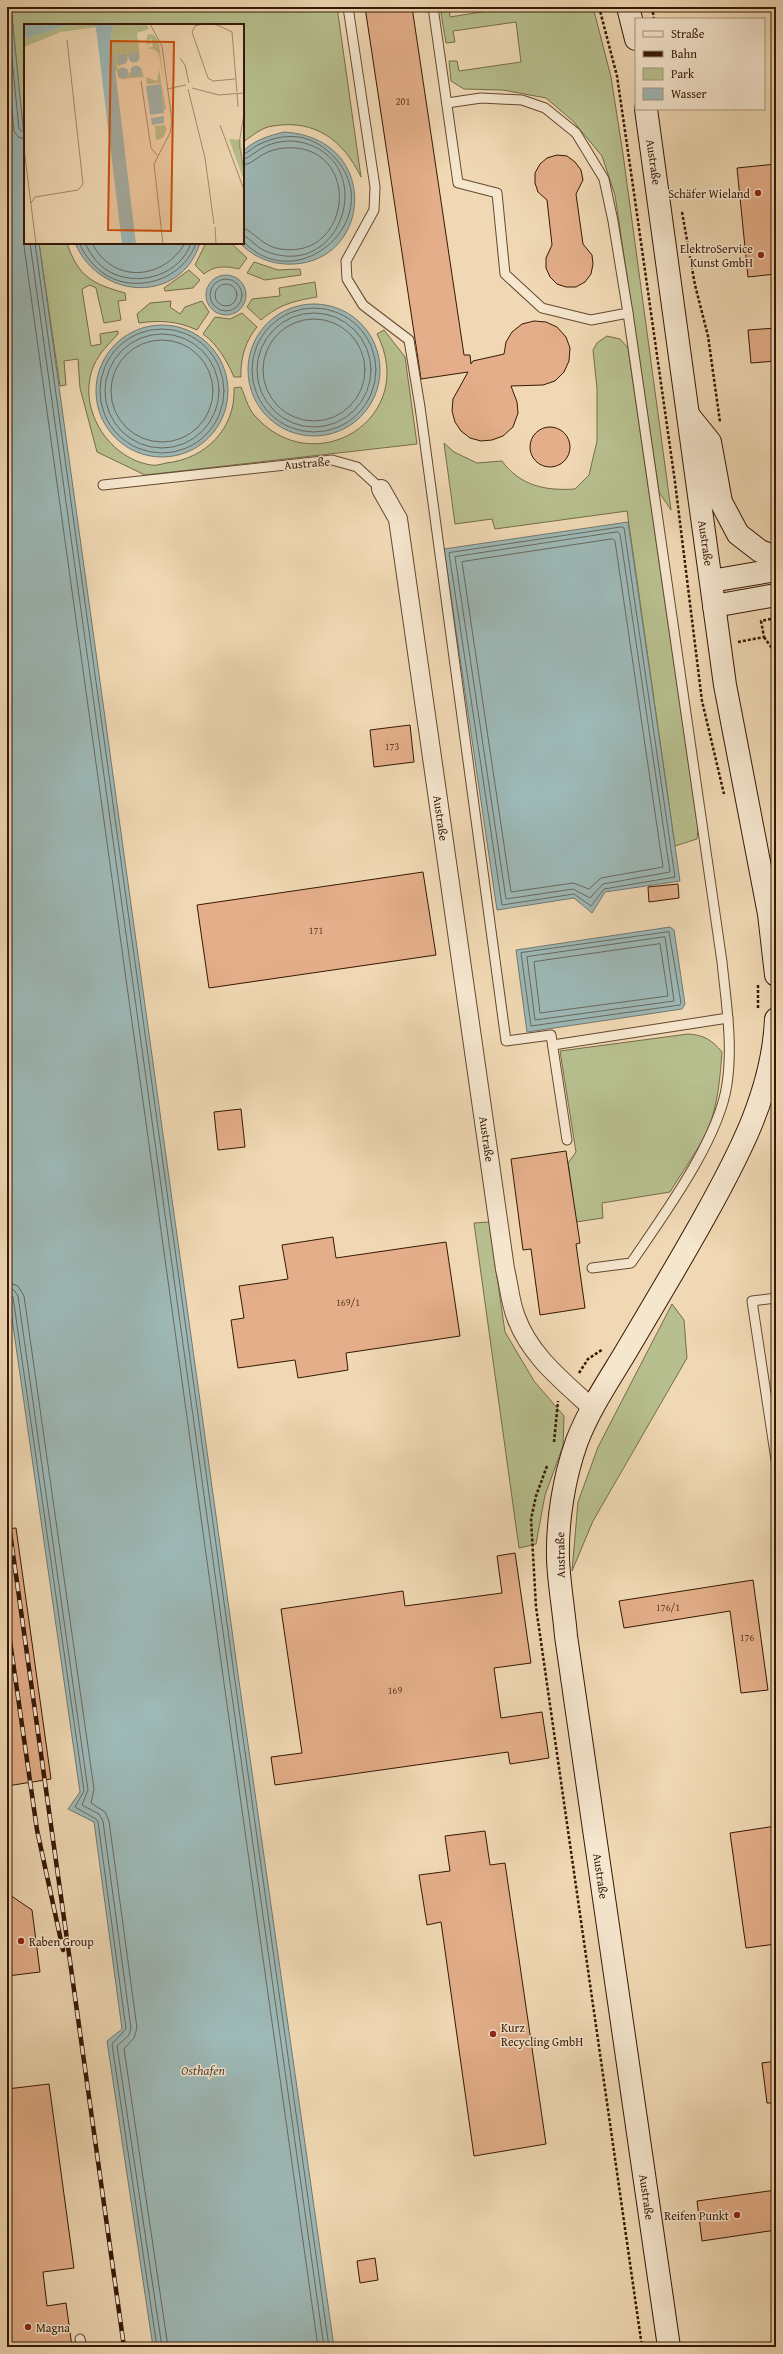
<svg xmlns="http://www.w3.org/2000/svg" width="783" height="2354" font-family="'Gentium Book Plus',serif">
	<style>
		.green { fill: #b7bf8e; stroke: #776c4a }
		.water { fill: #9db8b6; stroke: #74786f }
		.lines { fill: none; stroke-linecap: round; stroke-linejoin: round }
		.shore { stroke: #6a685e; stroke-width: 1 }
		.building { fill: #e3ae89; stroke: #371805 }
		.service-casing { stroke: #654830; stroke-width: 11 }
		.minor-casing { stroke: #654830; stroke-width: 20 }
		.secondary-casing { stroke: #371805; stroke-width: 24 }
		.path { stroke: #371805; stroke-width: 2.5; stroke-dasharray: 3 2; stroke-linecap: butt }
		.service { stroke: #f5e6ce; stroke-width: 9 }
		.minor { stroke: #f5e6ce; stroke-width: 18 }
		.secondary { stroke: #f5e6ce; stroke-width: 22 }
		.rail-casing { stroke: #371805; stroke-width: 4.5 }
		.rail { stroke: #f5e6ce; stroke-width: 3; stroke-dasharray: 9; stroke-linecap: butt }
		.poi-dot { fill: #8f2418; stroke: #f5e6ce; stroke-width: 1.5 }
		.labels { text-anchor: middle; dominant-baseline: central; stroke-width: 3; stroke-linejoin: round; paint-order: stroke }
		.number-label { font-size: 10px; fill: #623e26 }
		.street-label { font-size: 12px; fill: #371805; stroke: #f5e6ce }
		.poi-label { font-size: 12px; fill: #371805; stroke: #f5e6ce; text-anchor: end }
		.water-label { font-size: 13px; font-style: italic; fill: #56483a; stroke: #f5e6ce }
		.inset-road { fill: none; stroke: #a58b6d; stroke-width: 1 }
		.view { fill: #cd4f0b; fill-opacity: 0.15; stroke: #cd4f0b; stroke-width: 2 }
		.inset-edge { fill: none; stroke: #371805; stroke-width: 2 }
	</style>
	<rect width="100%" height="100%" fill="#efd8b3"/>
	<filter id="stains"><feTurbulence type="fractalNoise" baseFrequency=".005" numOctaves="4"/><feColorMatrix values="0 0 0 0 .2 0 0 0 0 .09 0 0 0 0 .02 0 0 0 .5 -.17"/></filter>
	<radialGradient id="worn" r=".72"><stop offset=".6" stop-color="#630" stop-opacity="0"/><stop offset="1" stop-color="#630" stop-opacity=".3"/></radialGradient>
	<g class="green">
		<path d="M11 7H337L361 177C343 140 315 119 273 126 262 127 252 136 243 142V25H25V147Z"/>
		<path d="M440 7H449L450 17 512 7H593L611 77 623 154 671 510 659 492 615 195 602 156 573 121 546 98 503 90 464 89 451 81 449 61H457L459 71 521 62 516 22 453 31 455 42 446 43Z"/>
		<path d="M39 243H67C78 277 93 284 125 293L126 300 118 301 121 320 104 323 96 288 90 285 82 289 91 346 101 344 100 334 118 331V334C109 344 100 352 94 365 76 406 107 458 151 465 156 466 162 464 166 463 206 459 236 428 234 388L241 387C245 396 248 408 254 415 314 484 420 418 377 334L384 330 405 357 417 444 145 475 97 452 80 388 78 359 64 361 66 385 60 386Z"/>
		<path d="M206 243H231L247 258 239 269C226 266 215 265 204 274L195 265Z"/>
		<path d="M254 262 278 270 300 269 301 275 265 280 247 273Z"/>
		<path d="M189 270 200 280 193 288 165 291 164 288Z"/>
		<path d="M315 282 317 297C294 301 280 304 261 320L247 307 252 299 280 296 279 288Z"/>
		<path d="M171 301 170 307 180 314 185 307 202 301 209 312 197 330C178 321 160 320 139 323L137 314 150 303Z"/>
		<path d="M242 313 257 327C246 340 240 358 241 377H234C227 361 218 345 203 334L215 317 230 319Z"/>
		<path d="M607 336 620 339 628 348 698 828 697 839 675 846 627 511 495 529 492 519 455 524 444 443 454 452 477 463 502 461C520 486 546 491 575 489L589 475 597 441V388L593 350 597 343Z"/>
		<path d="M688 1034C704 1035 712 1040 722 1052 720 1078 718 1106 707 1131 697 1152 682 1172 670 1192L602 1203 603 1218 576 1222 568 1163 576 1152 560 1051Z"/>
		<path d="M489 1222 505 1332 534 1381 564 1416 563 1446 545 1495 536 1544 519 1548 474 1223Z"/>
		<path d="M672 1304 684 1320 687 1358 593 1521 572 1571 578 1502 598 1447Z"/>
	</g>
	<g class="water">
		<path d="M7 7H11L25 147V243H39L239 1681 334 2347H153L107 2041 122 2029 94 1822 68 1809 80 1792 7 1284Z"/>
		<path d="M284 132C384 138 372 269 285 264 268 263 252 256 240 243H243V151C255 140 268 136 284 132Z"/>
		<path d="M75 243H200C181 304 100 301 75 243Z"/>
		<circle cx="226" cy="295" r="20"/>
		<circle cx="314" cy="370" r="66"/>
		<circle cx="162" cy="391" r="66"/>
		<path d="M628 522 680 881 605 892 592 913 574 898 497 910 444 549Z"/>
		<path d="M670 927 674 930 685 1004 682 1009 527 1032 516 950Z"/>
	</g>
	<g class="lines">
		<g class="shore">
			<path d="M7 9 19 129 25 133"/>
			<path d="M7 59 14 131 18 137 25 139"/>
			<path d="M243 154C248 153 251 149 256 146 269 139 283 135 299 137 313 139 326 148 335 158 389 218 297 300 243 241"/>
			<path d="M243 159C249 158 251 155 256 152 268 143 285 139 300 142 380 159 344 283 265 251 256 247 251 239 243 235"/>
			<path d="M243 165C250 164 253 161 259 157 270 149 284 147 297 148 362 156 349 260 280 249 262 246 256 233 243 228"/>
			<path d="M25 239 24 246 224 1683 318 2347"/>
			<path d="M30 243 230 1682 324 2347"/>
			<path d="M35 243 235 1681 329 2347"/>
			<path d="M79 243C84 253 89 261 97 268 127 297 183 283 196 243"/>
			<path d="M85 243C91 256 100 268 114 274 142 286 181 274 191 243"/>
			<path d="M92 243C112 284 163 281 185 243"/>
			<circle cx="226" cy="295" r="16"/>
			<circle cx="226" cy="295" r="11"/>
			<circle cx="314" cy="370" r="62"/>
			<circle cx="314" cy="370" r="57"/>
			<circle cx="314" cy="370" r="51"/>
			<circle cx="162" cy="391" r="62"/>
			<circle cx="162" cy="391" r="57"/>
			<circle cx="162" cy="391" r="51"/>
			<path d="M622 527 624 528 675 877 604 889 591 906 574 894 502 905 449 553Z"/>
			<path d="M618 532 620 534 670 872 603 884 590 898 573 889 506 899 455 557Z"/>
			<path d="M613 539 615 541 663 867 601 878 589 889 573 883 511 892 462 562Z"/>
			<path d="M669 932 681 1003 680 1005 531 1026 521 953Z"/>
			<path d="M665 937 674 1001 535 1020 527 957Z"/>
			<path d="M660 944 668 996 540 1013 534 962Z"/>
			<path d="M7 1282 18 1286 24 1296 94 1789 91 1803 105 1812 109 1821 137 2028 134 2038 124 2049 168 2347"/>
			<path d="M7 1288 14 1290 18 1296 88 1790 82 1805 99 1814 103 1821 131 2028 129 2035 117 2046 162 2347"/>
			<path d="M7 1293 13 1297 84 1791 75 1807 96 1819 98 1822 126 2029 112 2044 157 2347"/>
		</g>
	</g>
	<g class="building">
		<path d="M365 7H412L464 355H470L471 364 473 361 504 354 506 342 512 332 522 324 534 321 546 322 557 327 566 337 570 348 569 361 564 372 555 381 543 385 511 386 517 402 518 413 513 427 503 436 492 440 481 441 470 438 461 431 455 422 452 411 453 399 468 372 421 379Z"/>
		<path d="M557 155 567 156 575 162 581 170 583 180 576 194 583 244 592 255 593 264 591 274 585 282 576 287H566L557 284 550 277 546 268V258L552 245 547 200 538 192 535 183V173L540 164 547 158Z"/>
		<path d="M776 164V274L748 277 737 168Z"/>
		<path d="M776 328V361L751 363 748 330Z"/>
		<circle cx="550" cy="447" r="20"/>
		<path d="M410 725 414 762 374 767 370 730Z"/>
		<path d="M423 872 436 955 209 988 197 905Z"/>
		<path d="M678 884 679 898 649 902 648 887Z"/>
		<path d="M241 1109 245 1147 218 1150 214 1112Z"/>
		<path d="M566 1151 580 1243 576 1244 585 1308 540 1315 531 1249 523 1250 511 1159Z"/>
		<path d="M333 1237 336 1258 446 1242 460 1336 346 1353 348 1370 298 1378 295 1360 238 1368 231 1320 244 1318 239 1286 288 1279 282 1245Z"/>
		<path d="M16 1528 51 1779 7 1786V1529Z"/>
		<path d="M515 1553 531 1663 494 1668 501 1718 542 1712 549 1758 510 1764 508 1752 275 1785 271 1757 302 1753 281 1609 403 1591 405 1606 502 1593 497 1556Z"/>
		<path d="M753 1580 768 1690 741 1693 730 1611 624 1628 619 1601Z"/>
		<path d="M776 1826V1944L746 1948 730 1833Z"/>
		<path d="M485 1831 490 1865 505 1863 546 2144 474 2156 441 1922 427 1925 419 1875 450 1871 445 1836Z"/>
		<path d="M7 1893 32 1910 40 1972 7 1976Z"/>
		<path d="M776 2061V2103H767L762 2063Z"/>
		<path d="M49 2084 74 2268 43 2272 47 2306 66 2303 72 2347H7V2089Z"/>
		<path d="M776 2190V2230L702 2241 697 2201Z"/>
		<path d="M375 2258 378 2280 360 2283 357 2261Z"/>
	</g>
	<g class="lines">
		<defs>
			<g id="service">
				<path d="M348 7 375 187 374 210 346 261 347 279 363 305 409 340 420 407 506 1041 551 1035 567 1140"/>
				<path d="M433 7 458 183 497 193 505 274 542 308 591 320 628 313"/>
				<path d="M447 103 481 98 522 100 545 108 576 133 604 179 613 221 628 313 722 962C726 1002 733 1043 727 1084 719 1140 663 1216 631 1263L592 1268"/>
				<path d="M103 485 332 460 357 467 381 489"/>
				<path d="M553 1045 728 1018"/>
				<path d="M776 1298 752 1301 776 1460"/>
				<path d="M80 2339 82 2347"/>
			</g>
			<path id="minor" d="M381 489 398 519 505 1269C509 1285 510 1302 516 1317 530 1356 563 1381 592 1408"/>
			<g id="secondary">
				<path d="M628 7 636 39"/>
				<path d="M646 109 725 685 769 914 776 975"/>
				<path d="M689 416 710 442 721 502 738 534 760 551 776 557"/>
				<path d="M711 581 776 570"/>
				<path d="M714 606 776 595"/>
				<path d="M669 2347 566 1636C564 1611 559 1585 558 1559 557 1521 564 1477 577 1441 589 1410 607 1383 624 1355 651 1309 679 1263 705 1216 739 1155 773 1091 776 1019"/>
			</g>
		</defs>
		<use href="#service" class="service-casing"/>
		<use href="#minor" class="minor-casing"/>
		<use href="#secondary" class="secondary-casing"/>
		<g class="path">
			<path d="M599 7 617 76 632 179 675 482 702 701 724 794"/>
			<path d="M652 7 654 19"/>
			<path d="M682 212 695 285 708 336 720 422"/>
			<path d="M764 637 776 654"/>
			<path d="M738 642 764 637 761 621 776 618"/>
			<path d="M758 1008V985"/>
			<path d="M579 1373 588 1359 603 1349"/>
			<path d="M554 1442 558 1401"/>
			<path d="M547 1466 536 1496 531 1519 536 1607 642 2347"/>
		</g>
		<use href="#service" class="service"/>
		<use href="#minor" class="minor"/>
		<use href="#secondary" class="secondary"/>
		<defs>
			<g id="rail">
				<path d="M7 1511 124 2347"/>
				<path d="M7 1620 37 1830 63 1950"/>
			</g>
		</defs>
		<use href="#rail" class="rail-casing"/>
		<use href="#rail" class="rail"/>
	</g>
	<g class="poi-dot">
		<circle cx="758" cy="193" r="4"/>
		<circle cx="761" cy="255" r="4"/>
		<circle cx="21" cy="1941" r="4"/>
		<circle cx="493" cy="2034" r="4"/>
		<circle cx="737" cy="2215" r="4"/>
		<circle cx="28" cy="2327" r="4"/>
	</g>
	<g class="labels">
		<g class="number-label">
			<text x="403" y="101">201</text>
			<text x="392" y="746">173</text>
			<text x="316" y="930">171</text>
			<text x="348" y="1302">169/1</text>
			<text x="668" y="1607">176/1</text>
			<text x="747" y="1637">176</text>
			<text x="395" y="1690">169</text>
		</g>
		<g class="street-label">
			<text transform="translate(654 162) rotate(82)">Austraße</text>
			<text transform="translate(307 463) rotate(-5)">Austraße</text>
			<text transform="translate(706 543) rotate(82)">Austraße</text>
			<text transform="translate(441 818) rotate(82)">Austraße</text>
			<text transform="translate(487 1139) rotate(82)">Austraße</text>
			<text transform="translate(560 1555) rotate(-91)">Austraße</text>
			<text transform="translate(601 1876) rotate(82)">Austraße</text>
			<text transform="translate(647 2197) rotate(82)">Austraße</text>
		</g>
		<g class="poi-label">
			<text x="750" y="193">Schäfer Wieland</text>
			<text x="753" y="248">ElektroService<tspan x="753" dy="14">Kunst GmbH</tspan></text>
			<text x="29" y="1941" text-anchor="start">Raben Group</text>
			<text x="501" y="2027" text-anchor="start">Kurz<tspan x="501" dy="14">Recycling GmbH</tspan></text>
			<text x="729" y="2215">Reifen Punkt</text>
			<text x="36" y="2327" text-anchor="start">Magna</text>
		</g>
		<g class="water-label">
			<text x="203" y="2070">Osthafen</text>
		</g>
	</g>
	<g transform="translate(24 24)">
		<rect width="220" height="220" fill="#efd8b3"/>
		<path d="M68 0 72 3 37 8 0 23V15L45 1ZM90 0H122L125 5 113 9 116 32 109 27 104 34 97 29 92 35 97 41 95 43 93 40 94 45 96 44 94 49 96 53 102 54 106 48 114 53 117 44 120 53 98 55 94 53 93 46 91 48 87 11ZM124 10 130 11 135 19 140 59 135 30 131 26 123 24 129 23 128 19 123 21 122 18H128V15L122 17ZM135 45 142 85 140 86 137 59 123 60 122 53 133 57ZM141 101 143 105 139 114 132 116 131 102ZM205 115 217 116 220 156 211 132Z" fill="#b7bf8e"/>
		<path d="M0 0H48L0 15ZM68 0H90L87 11 89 28 112 220H98L72 4ZM104.5 33a5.5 5.5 0 1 1 11 0a5.5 5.5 0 1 1-11 0ZM92.5 35a5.5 5.5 0 1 1 11 0a5.5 5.5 0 1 1-11 0ZM106.5 47a5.5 5.5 0 1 1 11 0a5.5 5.5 0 1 1-11 0ZM93.5 49a5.5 5.5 0 1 1 11 0a5.5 5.5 0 1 1-11 0ZM137 60 140 89 126 91 122 62ZM140 92V99L128 101 127 94Z" fill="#9db8b6"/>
		<path class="inset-road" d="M126 0 138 22 148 97 146 109 130 140 139 220M178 0 171 2 168 8 184 54 189 57 211 55M191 0 208 8 213 68M156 34 161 41 165 59M117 57 127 124 133 131M168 64 195 71 220 69M143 65 162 61M164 65 181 134 190 200M213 69 214 83M220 90 215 120 220 146M196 101 220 166M0 125 12 220M7 179 11 173 54 166 59 160 43 16M191 203 192 220"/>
		<path class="view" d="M87 17 150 18 147 207 84 206Z"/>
		<rect width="220" height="220" class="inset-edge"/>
	</g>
	<rect width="783" height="2354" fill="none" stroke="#efd8b3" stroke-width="24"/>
	<rect x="8" y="8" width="767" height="2338" fill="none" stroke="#371805" stroke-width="2"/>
	<rect x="12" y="12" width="759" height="2330" fill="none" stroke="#371805"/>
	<rect x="635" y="18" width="130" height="92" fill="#f5e6ce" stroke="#a9947e"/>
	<rect x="643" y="31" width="20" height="6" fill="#f5e6ce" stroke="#a9947e"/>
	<text x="671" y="38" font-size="12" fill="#371805">Straße</text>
	<rect x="643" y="51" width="20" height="6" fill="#371805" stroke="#a9947e"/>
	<text x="671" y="58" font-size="12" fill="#371805">Bahn</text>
	<rect x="643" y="68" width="20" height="12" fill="#b7bf8e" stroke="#a9947e"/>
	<text x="671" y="78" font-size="12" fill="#371805">Park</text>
	<rect x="643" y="88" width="20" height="12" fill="#9db8b6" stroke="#a9947e"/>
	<text x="671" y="98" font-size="12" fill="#371805">Wasser</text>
	<rect width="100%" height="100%" filter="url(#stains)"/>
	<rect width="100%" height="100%" fill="url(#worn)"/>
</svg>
